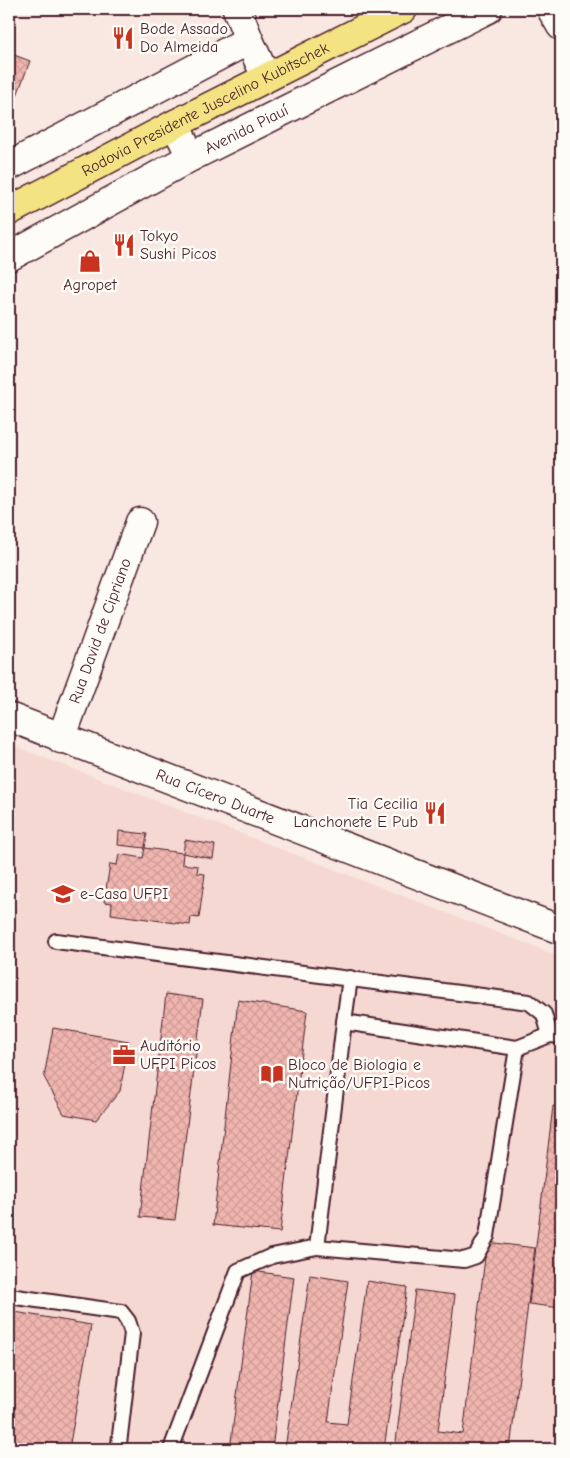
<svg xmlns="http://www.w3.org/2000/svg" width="570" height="1458" font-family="'Comic Neue',sans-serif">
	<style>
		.built { fill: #f6d8d2 }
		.building { fill: url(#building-cross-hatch); stroke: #4a1f2b }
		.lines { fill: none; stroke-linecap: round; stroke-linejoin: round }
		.lane-casing { stroke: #4a1f2b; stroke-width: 18 }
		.street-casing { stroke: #4a1f2b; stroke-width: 31 }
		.secondary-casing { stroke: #4a1f2b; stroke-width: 31 }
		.highway-casing { stroke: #4a1f2b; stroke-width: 31 }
		.lane { stroke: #fdfcf7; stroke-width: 14 }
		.street { stroke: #fdfcf7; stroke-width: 28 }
		.secondary { stroke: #fdfcf7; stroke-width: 28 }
		.highway { stroke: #f4e382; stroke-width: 28 }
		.labels { text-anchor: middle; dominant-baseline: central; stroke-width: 5; stroke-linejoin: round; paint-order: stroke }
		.poi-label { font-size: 16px; fill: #4a1f2b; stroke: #fdfcf7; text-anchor: start }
		.street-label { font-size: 16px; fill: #4a1f2b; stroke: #fdfcf7 }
	</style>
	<defs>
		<pattern id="building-cross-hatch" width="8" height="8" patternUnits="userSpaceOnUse" patternTransform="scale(1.25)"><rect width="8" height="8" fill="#f0b5af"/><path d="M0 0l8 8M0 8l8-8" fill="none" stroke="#cf9b97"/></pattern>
	</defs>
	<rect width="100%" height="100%" fill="#f9e7e1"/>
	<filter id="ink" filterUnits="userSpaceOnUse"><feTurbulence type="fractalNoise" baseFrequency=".02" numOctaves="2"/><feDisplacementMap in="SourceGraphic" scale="10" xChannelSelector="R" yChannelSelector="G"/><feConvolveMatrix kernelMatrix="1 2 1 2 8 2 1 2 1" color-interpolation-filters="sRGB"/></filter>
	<g filter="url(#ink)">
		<path class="built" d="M9 744 561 957V1449H9V929L20 892 9 888Z"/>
		<g class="building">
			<path d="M9 53 30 61 9 117Z"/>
			<path d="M119 831 147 834 145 848 118 845Z"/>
			<path d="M185 840 215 845 213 859 183 853Z"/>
			<path d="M145 848 183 853 182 864 198 866 197 873 205 874 199 918 191 917 190 925 111 914 112 903 104 902 110 864 117 865 119 854 143 858Z"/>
			<path d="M166 994 203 999 175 1220 140 1217Z"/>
			<path d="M238 1000 307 1011 280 1232 213 1225Z"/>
			<path d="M53 1028 129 1041 120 1091 96 1120 64 1114 44 1077Z"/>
			<path d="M553 1106 561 1107V1308L529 1304Z"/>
			<path d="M487 1242 535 1248 510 1449H395L415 1290 455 1295 438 1431 463 1434Z"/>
			<path d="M253 1271 294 1277 272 1449H230Z"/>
			<path d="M310 1275 348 1281 328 1422 347 1424 367 1281 407 1287 384 1449H342L324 1447V1449H285Z"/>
			<path d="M9 1311 91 1325 69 1449H9Z"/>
			<path d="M561 1426V1449H558Z"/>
		</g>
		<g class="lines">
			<defs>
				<g id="lane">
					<path d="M56 941 529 1002 544 1014 550 1035 561 1036"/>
					<path d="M344 1022 517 1048 487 1236 476 1256 464 1260 317 1247Z"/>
					<path d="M344 1022 350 978"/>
					<path d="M517 1048 550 1035"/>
					<path d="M9 1296 121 1312 128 1321 132 1333 119 1444 120 1449"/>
					<path d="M171 1449 238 1271 272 1256 317 1247"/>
				</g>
				<g id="street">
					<path d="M237 9 249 40"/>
					<path d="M551 9 561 26"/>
					<path id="s1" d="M191 157 488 9"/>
					<path id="s2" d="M61 739 140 522"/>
				</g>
				<g id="secondary">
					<path d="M9 166 249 40 266 77"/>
					<path d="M9 257 191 157 175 124"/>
					<path id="s3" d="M9 717 561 930"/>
				</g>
				<g id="highway">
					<path id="s4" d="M9 211 175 124 403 9"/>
				</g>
			</defs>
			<use href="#lane" class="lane-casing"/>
			<use href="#street" class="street-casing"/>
			<use href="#secondary" class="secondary-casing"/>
			<use href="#highway" class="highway-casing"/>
			<use href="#lane" class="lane"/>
			<use href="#street" class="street"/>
			<use href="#secondary" class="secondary"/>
			<use href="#highway" class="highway"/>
		</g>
	</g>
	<defs>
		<symbol id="restaurant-bare" viewBox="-9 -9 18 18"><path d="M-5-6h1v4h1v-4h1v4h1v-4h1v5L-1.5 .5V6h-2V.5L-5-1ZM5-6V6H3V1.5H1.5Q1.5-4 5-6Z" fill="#c8321e" stroke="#fdfcf7" stroke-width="2.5" paint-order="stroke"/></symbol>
		<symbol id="shop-bare" viewBox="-9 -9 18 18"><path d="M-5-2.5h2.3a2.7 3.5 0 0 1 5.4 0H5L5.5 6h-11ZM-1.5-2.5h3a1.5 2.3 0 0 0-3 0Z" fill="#c8321e" stroke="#fdfcf7" stroke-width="2.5" paint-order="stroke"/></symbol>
		<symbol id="university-bare" viewBox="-9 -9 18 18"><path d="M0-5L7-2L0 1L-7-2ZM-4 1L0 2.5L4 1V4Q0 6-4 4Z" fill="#c8321e" stroke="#fdfcf7" stroke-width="2.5" paint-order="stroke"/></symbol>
		<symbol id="office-bare" viewBox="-9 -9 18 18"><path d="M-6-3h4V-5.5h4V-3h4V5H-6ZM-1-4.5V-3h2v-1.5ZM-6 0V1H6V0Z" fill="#c8321e" stroke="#fdfcf7" stroke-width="2.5" paint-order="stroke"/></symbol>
		<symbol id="library-bare" viewBox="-9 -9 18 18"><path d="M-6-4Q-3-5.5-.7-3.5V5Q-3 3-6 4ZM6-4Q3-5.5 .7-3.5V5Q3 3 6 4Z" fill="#c8321e" stroke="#fdfcf7" stroke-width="2.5" paint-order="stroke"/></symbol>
	</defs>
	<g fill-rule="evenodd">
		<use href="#restaurant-bare" x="107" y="22" width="32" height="32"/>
		<use href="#restaurant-bare" x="108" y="229" width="32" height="32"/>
		<use href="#shop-bare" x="74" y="245" width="32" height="32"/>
		<use href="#restaurant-bare" x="419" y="797" width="32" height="32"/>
		<use href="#university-bare" x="47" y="878" width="32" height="32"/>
		<use href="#office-bare" x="108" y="1039" width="32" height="32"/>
		<use href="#library-bare" x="256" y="1058" width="32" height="32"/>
	</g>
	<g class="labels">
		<g class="poi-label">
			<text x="140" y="29">Bode Assado<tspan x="140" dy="18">Do Almeida</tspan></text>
			<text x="140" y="236">Tokyo<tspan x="140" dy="18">Sushi Picos</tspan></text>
			<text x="90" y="285" text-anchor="middle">Agropet</text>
			<text x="418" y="804" text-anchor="end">Tia Cecilia<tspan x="418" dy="18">Lanchonete E Pub</tspan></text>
			<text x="80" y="894">e-Casa UFPI</text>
			<text x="140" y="1046">Auditório<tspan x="140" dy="18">UFPI Picos</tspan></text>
			<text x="288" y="1065">Bloco de Biologia e<tspan x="288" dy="18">Nutrição/UFPI-Picos</tspan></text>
		</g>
		<g class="street-label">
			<text stroke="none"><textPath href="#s4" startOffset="221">Rodovia Presidente Juscelino Kubitschek</textPath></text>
			<text stroke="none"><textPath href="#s1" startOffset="62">Avenida Piauí</textPath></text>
			<text stroke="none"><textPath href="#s2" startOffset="115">Rua David de Cipriano</textPath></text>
			<text stroke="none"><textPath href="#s3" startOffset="221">Rua Cícero Duarte</textPath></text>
		</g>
	</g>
	<rect width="570" height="1458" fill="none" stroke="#fdfcf7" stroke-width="30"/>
	<rect x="15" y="15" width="540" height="1428" fill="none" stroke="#4a1f2b" stroke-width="2" filter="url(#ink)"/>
</svg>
